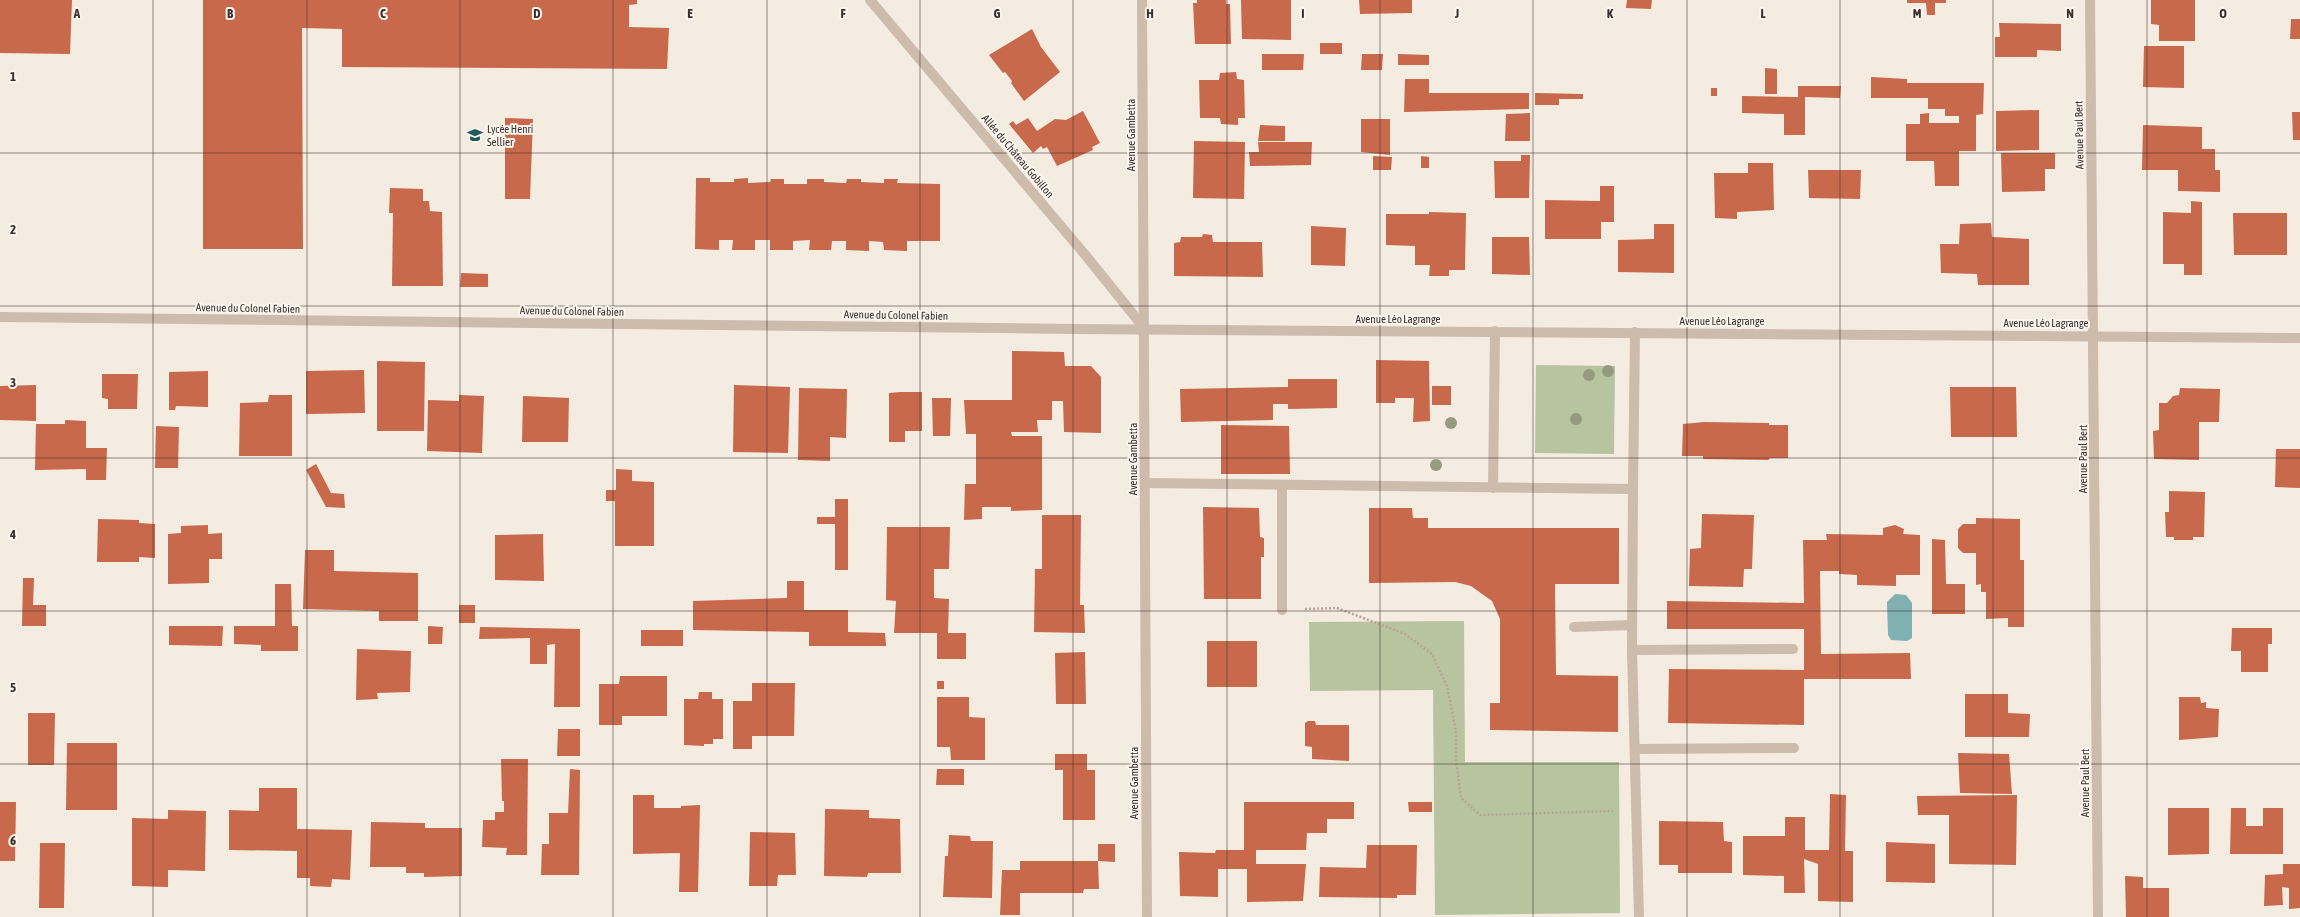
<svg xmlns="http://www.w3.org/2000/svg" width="2300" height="917" font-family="'Asap Condensed',sans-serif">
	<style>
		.green { fill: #b8c4a0 }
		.water { fill: #7fb0b2 }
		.building { fill: #c8694b }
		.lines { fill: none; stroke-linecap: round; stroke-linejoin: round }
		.path { stroke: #b9a596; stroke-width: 2.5; stroke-dasharray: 2 2; stroke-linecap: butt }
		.lane { stroke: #cdbbac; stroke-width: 10 }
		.street { stroke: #cdbbac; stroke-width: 10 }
		.tree { fill: #969b7f }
		.grid { fill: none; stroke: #3b302b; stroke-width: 1; stroke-opacity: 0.55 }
		.labels { text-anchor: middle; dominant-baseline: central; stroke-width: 4; stroke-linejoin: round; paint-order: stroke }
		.poi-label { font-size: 11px; fill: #3b302b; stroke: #fbf5ee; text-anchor: start }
		.street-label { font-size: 11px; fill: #3b302b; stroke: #fbf5ee }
		.grid-label { font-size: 13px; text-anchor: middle; font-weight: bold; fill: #3b302b; stroke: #fbf5ee; stroke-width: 4; stroke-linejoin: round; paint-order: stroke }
	</style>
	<rect width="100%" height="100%" fill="#f4ebe1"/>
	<g class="green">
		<path d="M1536 365 1615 366 1614 454 1535 453Z"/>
		<path d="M1464 621 1465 762H1619L1620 913 1435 915 1433 690 1310 691 1309 622Z"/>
	</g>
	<path class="water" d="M1895 594 1906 595 1912 603V638L1907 641 1891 640 1888 635 1887 602Z"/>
	<g class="building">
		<path d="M0 0H72L70 54 0 53Z"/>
		<path d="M203 0H637V4L629 5V27L669 28 667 69 342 67V29L302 28 303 249H203Z"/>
		<path d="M1197 0H1226V4H1230L1231 44H1195L1193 3H1197Z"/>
		<path d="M1241 0H1291V40L1242 39Z"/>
		<path d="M1359 0H1412V13L1360 14Z"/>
		<path d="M1627 0H1652L1651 9 1626 8Z"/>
		<path d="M1907 0H1946V3H1935V15H1927L1926 3H1907Z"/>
		<path d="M2151 0H2195V41H2159V25L2151 24Z"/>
		<path d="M2291 19H2300V39H2290Z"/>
		<path d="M1999 23 2061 24V51L2037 50V57H1995V37H2000Z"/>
		<path d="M1032 29 1041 47 1060 72 1024 101 1011 83 1012 81 1005 72 1003 73 989 55Z"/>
		<rect x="1320" y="43" width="22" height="11"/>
		<path d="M2144 46H2184V88L2143 87Z"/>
		<path d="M1262 54H1304L1303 70H1262Z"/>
		<path d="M1362 54H1383L1382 70H1361Z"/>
		<path d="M1398 54 1429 55V65H1398Z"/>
		<path d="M1765 68 1777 69V94H1765Z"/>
		<path d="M1236 72 1237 79 1244 80 1245 118H1238V125L1221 124 1220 118H1200L1199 80H1219L1220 73Z"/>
		<path d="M1871 77 1907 79V83H1984L1983 114 1976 115V151H1959V186H1935L1934 161H1906V124H1920V114L1929 113V123H1959V116H1945V109H1928V98H1871Z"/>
		<path d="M1405 79H1429V93H1529V109L1404 112Z"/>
		<path d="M1798 86H1841L1840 98 1805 97V135H1784V114L1742 113V96L1798 97Z"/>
		<rect x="1711" y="88" width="6" height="8"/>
		<path d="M1535 93H1538L1583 94V99H1559V105H1535Z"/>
		<path d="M2039 110V150L1996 151V111Z"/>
		<path d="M1083 111 1100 143 1092 147 1093 150 1057 166 1047 147 1043 149 1041 146 1033 153 1009 124 1013 121 1016 125 1028 118 1037 131 1055 119 1066 120Z"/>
		<path d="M2292 112H2300V140H2293Z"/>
		<path d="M1530 113V141H1505L1506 114Z"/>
		<path d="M505 118 533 119 530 199H505Z"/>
		<path d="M1361 119H1390V155L1361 152Z"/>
		<path d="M1260 125 1285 126V141H1258Z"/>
		<path d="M2143 125 2202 127V149H2215V170H2220V192L2178 191V170H2142Z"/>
		<path d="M1194 141 1245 142 1244 199 1193 198Z"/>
		<path d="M1258 142H1312L1311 165 1250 166 1249 152H1259Z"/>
		<path d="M2001 153H2055V169H2045V191L2002 192Z"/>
		<path d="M1521 155H1530L1529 198H1495L1494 161H1521Z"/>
		<path d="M1373 156 1392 157 1391 170H1373Z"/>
		<path d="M1421 156 1429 157V168H1421Z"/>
		<path d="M1748 163H1773L1774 210 1737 212V219L1715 218 1714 173H1748Z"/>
		<path d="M1808 170H1861L1860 199 1809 198Z"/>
		<path d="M696 178H710V182H734V179L748 178V183L770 182 771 179H784V184H807V179H824V182L846 183 847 179H861V182L884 183V179H898L897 183 940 184V241H907V251L884 250 883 242 869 241V251L846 250V241H832L831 250H809L810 240 793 241V250H770V240H755V250H732L733 240H719V250L695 249Z"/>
		<path d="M1600 186H1614V222H1601V239H1545V200L1600 201Z"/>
		<path d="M390 188 423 189V201H429L430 211 442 212 443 286H392L393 213H389Z"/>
		<path d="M2191 201 2202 202V275H2184V264H2163V212L2191 213Z"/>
		<path d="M1429 212 1466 213 1465 270H1449V276H1429L1430 265H1415V246L1386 245V214H1429Z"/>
		<path d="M2233 213H2287V255H2234Z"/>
		<path d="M1991 223 1992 237 2029 239V285H1978L1977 274 1941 273 1940 244H1959L1960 224Z"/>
		<path d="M1654 224H1674V273L1618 272V240L1654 239Z"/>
		<path d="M1311 226 1346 228 1345 266 1311 265Z"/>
		<path d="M1203 234 1212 235 1213 242H1262L1263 277 1174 276V243L1180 242 1181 237H1202Z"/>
		<path d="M1492 237H1529L1530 275 1492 274Z"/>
		<path d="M461 273 488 274V287H460Z"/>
		<path d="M1012 351 1064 352 1065 366H1091L1101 377V433L1064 432 1063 401H1052V420H1037L1038 432H1011L1012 436H1042V510L1011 511V507H982V519L964 520 965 484H976V434H966L964 400H1012Z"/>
		<path d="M1376 360 1429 361 1430 421 1413 422 1414 398H1395V403H1376Z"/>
		<path d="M377 361 425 362 424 431H377Z"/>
		<path d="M364 370 365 413 306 414V371Z"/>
		<path d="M208 371V407L176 406 175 410H169V372Z"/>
		<path d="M102 374H138L137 409H108V399L102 398Z"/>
		<path d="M1288 379H1337V408L1288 409V404H1273V420L1181 422 1180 389 1288 387Z"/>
		<path d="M36 385V421L0 420V386Z"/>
		<path d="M734 385 790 387 788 453 733 452Z"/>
		<rect x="1432" y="386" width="19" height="19"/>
		<path d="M1950 387H2016L2017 437H1951Z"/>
		<path d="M799 388 847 389 846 438 830 437V461L798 460Z"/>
		<path d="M2180 388 2220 389 2219 422H2199V460L2154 459 2153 431 2159 430V403H2167L2173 396 2179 395Z"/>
		<path d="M900 392H922V431H905V442H889V393Z"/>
		<path d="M269 395H292V456H239L240 403 268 402Z"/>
		<path d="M459 395 484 396 482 453 427 451 428 400 459 401Z"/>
		<path d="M523 396 569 398 568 442H522Z"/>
		<path d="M932 398H951L950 436H933Z"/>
		<path d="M65 420 86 421V448H107L106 480H86V469L35 470 36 424H65Z"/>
		<path d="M1704 422 1769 423V425H1788V458H1770L1768 460 1703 459V456H1682L1683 424Z"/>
		<path d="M1221 425 1289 426 1290 474H1221Z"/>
		<path d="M156 426 179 427 178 468H155Z"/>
		<path d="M2276 449H2300V488L2275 487Z"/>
		<path d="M316 464 331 493 344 494 345 508 326 507 306 470Z"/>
		<path d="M616 469 632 470V481L654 482V546H615V501H606V490H616Z"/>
		<path d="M2169 491 2205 492 2204 537H2193V540H2174V537H2166L2165 512H2169Z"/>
		<path d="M835 499H848V570H835V524H817V517H835Z"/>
		<path d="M1203 507 1259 508 1260 537 1264 538V557H1261V599H1204Z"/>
		<path d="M1369 508H1412L1413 518H1428V528H1619V584H1555L1556 675 1618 676V732L1490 730V703H1500V619L1492 601 1471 586 1455 582 1369 583Z"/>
		<path d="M1702 514 1754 515 1752 569H1744L1743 587 1689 586 1690 549 1701 548Z"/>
		<path d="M1042 515H1081L1080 605H1084L1085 633 1034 632 1035 569H1042Z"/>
		<path d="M1976 518 2020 519V560H2024V627H2008V618L1986 619V592H1981V584L1976 585V553H1963L1958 548V529L1963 524H1976Z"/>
		<path d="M98 519 139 520V523L155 524V558L139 557V562H97Z"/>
		<path d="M208 525V534L222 533V559H209V583L168 584V534L181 533V526Z"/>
		<path d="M1895 525 1904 529 1903 534 1920 535V575H1896V586L1857 585V575L1839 574V571H1820L1821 654 1910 653 1911 679H1804V725L1668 723 1669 669 1804 670V629H1667V601L1804 603 1803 540H1827L1826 534 1883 535V528Z"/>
		<path d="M887 527H950L949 569H934V598L949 599 948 633H966V659H937V633H894L896 601 886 600Z"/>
		<path d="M543 534 544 581 495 580V535Z"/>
		<path d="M1932 539 1945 540 1946 584H1965V614H1932Z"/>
		<path d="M305 550H334V571L418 573V621H379V611L303 609Z"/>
		<path d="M23 578H34L33 605H46V626H22Z"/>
		<path d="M787 581H804V610H848V632L885 633 886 646H809V632L693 630V601L787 598Z"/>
		<path d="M275 584H291L292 626H298V651H261V645L234 644V626H275Z"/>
		<rect x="459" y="605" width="16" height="18"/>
		<path d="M169 626H223L222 646 169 645Z"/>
		<path d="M428 626 443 627 442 644H428Z"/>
		<path d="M480 627 580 629V707H554L555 644 547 645V664H530V638L479 639Z"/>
		<path d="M2232 628H2272V644H2268V672H2241V651H2231Z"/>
		<rect x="641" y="630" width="42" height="16"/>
		<rect x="1207" y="641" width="50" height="46"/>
		<path d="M357 649 411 651 410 692 377 693 378 699 356 700Z"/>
		<path d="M1085 652 1086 704H1056L1055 653Z"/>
		<path d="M620 676H667V716H622V725H599V684H619Z"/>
		<rect x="937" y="681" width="7" height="8"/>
		<path d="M752 683H795L794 736H752V749H733V701H752Z"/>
		<path d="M699 692H712V699H723V739H713V744H704V746L684 745V699H698Z"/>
		<path d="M1965 694H2008V713L2030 714 2029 737H1965Z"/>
		<path d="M937 697H969V717L985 718V760H951L950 747H937Z"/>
		<path d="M2179 697H2200L2201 703 2206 702V708L2219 709 2218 737 2179 740Z"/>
		<path d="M28 713H55L54 765H28Z"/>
		<path d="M1308 721H1315L1316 725H1349V761L1312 759V747L1305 746V723Z"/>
		<path d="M558 729H580V756H557Z"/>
		<path d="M67 743H117V810H66Z"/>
		<path d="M1958 753 2009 754 2012 794 1960 793Z"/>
		<path d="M1055 754H1087V770H1095V820H1063V770H1055Z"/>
		<path d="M501 759H528L527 855H506L507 848 482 847 483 820H495V812H504V801H502Z"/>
		<path d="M570 769 580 770 579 875H541L542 844H549V813H568Z"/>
		<path d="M937 769H964V785H936Z"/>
		<path d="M259 788H297V829L352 830 350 880 332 879 331 887 310 886V878H297V851L229 850V810L259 811Z"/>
		<path d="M1830 794 1846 795 1845 851H1853V902L1818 901V864L1804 859 1805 893H1784V876L1743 875V836H1785V817H1805V850H1829Z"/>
		<path d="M633 795H654V808H681V806L700 805 698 892H679L680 853 633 854Z"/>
		<path d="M2017 795 2016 865 1949 864V815H1918L1917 796Z"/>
		<path d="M0 802H16L15 861H0Z"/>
		<path d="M1244 802H1354V819H1327V833H1307L1306 850H1256V864H1306L1303 901 1247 902V869H1218V897L1180 896 1179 852 1215 853 1216 850H1244Z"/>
		<path d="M1408 802H1432V812H1409Z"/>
		<path d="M2168 808H2209V854L2168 855Z"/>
		<path d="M2231 808H2246V826H2263V808H2283V854H2230Z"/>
		<path d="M825 809 869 810V818L900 819 901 873H868L867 877 824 876Z"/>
		<path d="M168 810 206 811 205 871 168 870V887L132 886V818L168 819Z"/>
		<path d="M1659 821 1723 822 1724 841 1732 842V873H1678V865H1659Z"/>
		<path d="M371 822 425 823V828H462V876L424 877V873H406V867H370Z"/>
		<path d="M750 832 795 833 796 875H778L777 886H749Z"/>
		<path d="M949 835 970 836 971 841H993L992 898 943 897 945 856H948Z"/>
		<path d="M1886 842 1935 844V883L1886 882Z"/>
		<path d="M40 843H65L64 908H39Z"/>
		<path d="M1098 844H1115V862L1098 861 1099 889H1084L1083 893H1020V915H1000L1002 870H1020V861H1098Z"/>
		<path d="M1367 845H1417L1416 895H1397V898L1319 897 1320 867 1366 868Z"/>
		<path d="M2283 864H2300V908L2289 909V888L2282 887 2283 905 2264 906 2265 875 2283 874Z"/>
		<path d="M2125 876 2143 877V888H2169V917H2126Z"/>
	</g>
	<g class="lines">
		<path class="path" d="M1305 609 1337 608 1405 634 1432 654 1447 686 1456 731V760L1461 798 1480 815 1613 811"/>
		<g class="lane">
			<path d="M1145 483 1633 489 1632 650 1639 917"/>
			<path d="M1493 488 1495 331"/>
			<path d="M1633 489 1635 332"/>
			<path d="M1282 610V485"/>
			<path d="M1574 627 1632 625"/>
			<path d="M1632 650 1793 649"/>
			<path d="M1635 749 1794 748"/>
		</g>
		<g class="street">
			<path d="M870 0 1087 257 1145 329"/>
			<path d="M1142 0 1147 917"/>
			<path d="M2090 0 2098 917"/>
			<path d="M0 317 1074 329 2300 338"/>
		</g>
	</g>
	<g class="tree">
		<circle cx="1608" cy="371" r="6"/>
		<circle cx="1589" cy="375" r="6"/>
		<circle cx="1576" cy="419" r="6"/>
		<circle cx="1451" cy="423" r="6"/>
		<circle cx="1436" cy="465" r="6"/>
	</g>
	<path class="grid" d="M153 0V917M307 0V917M460 0V917M613 0V917M767 0V917M920 0V917M1073 0V917M1227 0V917M1380 0V917M1533 0V917M1687 0V917M1840 0V917M1993 0V917M2147 0V917M0 153H2300M0 306H2300M0 458H2300M0 611H2300M0 764H2300"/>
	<defs>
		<symbol id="school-bare" viewBox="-9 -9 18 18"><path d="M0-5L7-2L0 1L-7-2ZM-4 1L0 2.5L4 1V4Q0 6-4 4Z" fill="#1f5a5e" stroke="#fbf5ee" stroke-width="2.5" paint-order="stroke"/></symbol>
	</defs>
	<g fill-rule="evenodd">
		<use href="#school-bare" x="464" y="124" width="22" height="22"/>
	</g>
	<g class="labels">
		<g class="poi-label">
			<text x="487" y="129">Lycée Henri<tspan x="487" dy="13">Sellier</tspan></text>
		</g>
		<g class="street-label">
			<text transform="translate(1131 135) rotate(-90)">Avenue Gambetta</text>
			<text transform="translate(2079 135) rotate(-91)">Avenue Paul Bert</text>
			<text transform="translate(1018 156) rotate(50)">Allée du Château Gobillon</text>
			<text transform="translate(248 308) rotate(1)">Avenue du Colonel Fabien</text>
			<text transform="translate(572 311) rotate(1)">Avenue du Colonel Fabien</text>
			<text transform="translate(896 315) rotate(1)">Avenue du Colonel Fabien</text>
			<text x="1398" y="319">Avenue Léo Lagrange</text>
			<text x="1722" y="321">Avenue Léo Lagrange</text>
			<text x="2046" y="323">Avenue Léo Lagrange</text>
			<text transform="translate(1133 459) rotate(-90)">Avenue Gambetta</text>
			<text transform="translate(2083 459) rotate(-90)">Avenue Paul Bert</text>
			<text transform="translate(1134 783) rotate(-90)">Avenue Gambetta</text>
			<text transform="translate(2085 783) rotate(-90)">Avenue Paul Bert</text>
		</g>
	</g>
	<g class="grid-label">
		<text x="77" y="18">A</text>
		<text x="230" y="18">B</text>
		<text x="383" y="18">C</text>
		<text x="537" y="18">D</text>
		<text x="690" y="18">E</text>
		<text x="843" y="18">F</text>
		<text x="997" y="18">G</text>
		<text x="1150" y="18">H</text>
		<text x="1303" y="18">I</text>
		<text x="1457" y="18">J</text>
		<text x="1610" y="18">K</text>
		<text x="1763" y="18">L</text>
		<text x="1917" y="18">M</text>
		<text x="2070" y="18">N</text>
		<text x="2223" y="18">O</text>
		<text x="13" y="81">1</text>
		<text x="13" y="234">2</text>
		<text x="13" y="387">3</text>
		<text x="13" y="539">4</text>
		<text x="13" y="692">5</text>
		<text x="13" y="845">6</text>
	</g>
</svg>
